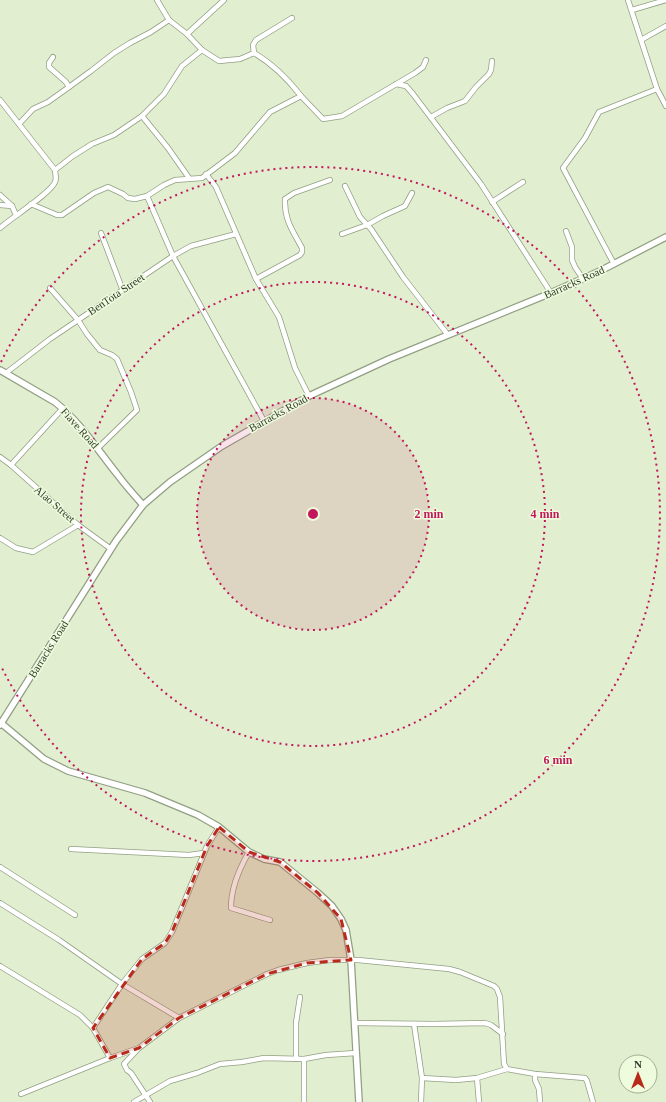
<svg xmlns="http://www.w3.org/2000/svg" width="666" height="1102" font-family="'Times New Roman',serif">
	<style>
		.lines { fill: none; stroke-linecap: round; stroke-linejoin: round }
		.minor-casing { stroke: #929f83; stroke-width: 6 }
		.tertiary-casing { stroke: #929f83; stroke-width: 8 }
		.minor { stroke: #fff; stroke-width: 4.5 }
		.tertiary { stroke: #fff; stroke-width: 5.5 }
		.marked { fill: #b82b1a; fill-opacity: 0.2; stroke: #b82b1a; stroke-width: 3; stroke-dasharray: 8 5; stroke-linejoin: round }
		.ring { fill: none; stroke: #c2185b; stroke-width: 2; stroke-dasharray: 2 4 }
		.labels { text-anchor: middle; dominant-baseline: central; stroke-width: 3; stroke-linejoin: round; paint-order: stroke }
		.street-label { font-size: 11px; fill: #33382c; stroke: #eefcdd }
		.centre { fill: #c2185b; stroke: #eefcdd; stroke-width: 2 }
		.ring-label { font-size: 12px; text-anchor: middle; font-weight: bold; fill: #c2185b; stroke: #eefcdd; stroke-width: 3; stroke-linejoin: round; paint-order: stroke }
	</style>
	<rect width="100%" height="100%" fill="#e1eed0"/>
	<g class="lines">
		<defs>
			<g id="minor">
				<path d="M628 0 657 89 666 106"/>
				<path d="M632 10 666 0"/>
				<path d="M187 34 224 0"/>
				<path d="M641 40 666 26"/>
				<path d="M254 53 253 45 256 40 292 18"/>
				<path d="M53 57 49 63V67L66 82 69 87"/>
				<path d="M396 84 406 86 413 94 481 184 551 293"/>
				<path d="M301 96 323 119 342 116 415 73 423 67 426 60"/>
				<path d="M0 100 55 170C55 174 57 178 55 182 51 193 11 218 0 228"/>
				<path d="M142 116 168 148 189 178"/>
				<path d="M431 117 447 108 465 101 476 87 489 74 491 70 492 61"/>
				<path d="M19 124 33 109 48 102 69 87 91 71 114 53 130 43 151 32 169 20"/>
				<path d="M55 170 73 156 92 144 114 135 142 116 164 94 182 66 202 50"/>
				<path d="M206 174 216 187 256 279 279 317 295 368 309 396"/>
				<path d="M345 186 360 217 371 229 403 277 448 335"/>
				<path d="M0 195 12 206 16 215"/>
				<path d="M147 196 173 256 264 421"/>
				<path d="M492 202 523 182"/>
				<path d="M31 204 57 215H62L94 193 108 187 123 194 128 198 135 199 147 196 164 185 175 180 202 178 235 153 270 112 301 96C287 78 273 64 254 53L240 59 219 61 202 50 187 34 169 20 157 0"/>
				<path d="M0 205 12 206"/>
				<path d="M566 231 572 247V260L575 267 583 279"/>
				<path d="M101 233 123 291"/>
				<path d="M342 234 367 225 383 216 405 206 412 193"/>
				<path d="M614 264 563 168 585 138 599 112 657 89"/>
				<path d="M256 279 300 255 302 252V248C293 231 284 220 285 199L294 193 330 180"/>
				<path d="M50 288 78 320 87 334 100 350 112 355 117 359 131 392 137 410 98 448"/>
				<path d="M6 373 50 339 173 256 191 246 236 234"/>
				<path d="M0 457 11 465 78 525 111 549"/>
				<path d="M11 465 63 408"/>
				<path d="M0 538 16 548 33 552 78 525"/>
				<path d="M71 849 189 855 204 853"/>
				<path d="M249 852C239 869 231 888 231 908L270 920"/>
				<path d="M0 867 75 915"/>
				<path d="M0 903 59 940 122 984 179 1018"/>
				<path d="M0 966 80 1015 93 1028 110 1058"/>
				<path d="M355 1023 434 1024 485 1023 491 1025 503 1034"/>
				<path d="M414 1024 422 1078 421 1102"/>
				<path d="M93 1028 122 984 142 959 165 943 172 932 207 846 219 827"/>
				<path d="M138 1049 124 1064 127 1070 131 1073 150 1102"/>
				<path d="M296 1059V1023L300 997"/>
				<path d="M535 1074V1080L539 1089 540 1102"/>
				<path d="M422 1078 456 1080 477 1078 507 1069"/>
				<path d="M477 1078 479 1102"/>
				<path d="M21 1094 110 1058 139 1048 179 1018 267 974 278 970 307 963 330 960H358L449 969 460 972 494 986 497 989 500 997 504 1064 507 1069 535 1074 585 1078 587 1081 593 1102"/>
				<path d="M134 1102 170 1081 197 1073 220 1064 242 1062 264 1058 304 1059 326 1055 356 1053"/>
				<path d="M304 1102V1059"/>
			</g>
			<g id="tertiary">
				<path d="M0 370 55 402C80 422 97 449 117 474 125 485 134 495 143 505"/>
				<path d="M1 723 44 759 68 771 145 793 198 815 219 827 249 852 264 859 280 862 318 893 332 906 341 919 346 930 351 960 359 1102"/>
				<path d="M0 725 116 541 143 505 170 482 222 446 309 396 389 359 551 293 598 272 666 237"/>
			</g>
		</defs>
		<use href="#minor" class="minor-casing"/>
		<use href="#tertiary" class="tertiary-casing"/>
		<use href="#minor" class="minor"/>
		<use href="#tertiary" class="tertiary"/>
	</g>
	<path class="marked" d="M219 827 249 852 280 862 318 893 341 919 351 960 307 963 267 974 179 1018 139 1048 110 1058 93 1028 142 959 165 943 172 932 207 846Z"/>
	<circle cx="313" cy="514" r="116" fill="#c2185b" fill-opacity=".12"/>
	<g class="ring">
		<circle cx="313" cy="514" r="116"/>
		<circle cx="313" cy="514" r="232"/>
		<path d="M1 362A347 347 0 1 1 1 666"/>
	</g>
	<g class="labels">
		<g class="street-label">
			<text transform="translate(574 282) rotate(-24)">Barracks Road</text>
			<text transform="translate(116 294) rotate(-34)">BenTota Street</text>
			<text transform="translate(278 413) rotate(-29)">Barracks Road</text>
			<text transform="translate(80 428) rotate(48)">Fiave Road</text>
			<text transform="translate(55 504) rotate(41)">Alao Street</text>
			<text transform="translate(48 649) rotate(-58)">Barracks Road</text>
		</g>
	</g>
	<circle cx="313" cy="514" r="6" class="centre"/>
	<g class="ring-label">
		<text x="429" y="518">2 min</text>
		<text x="545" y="518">4 min</text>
		<text x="558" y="764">6 min</text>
	</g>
	<g transform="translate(638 1074)"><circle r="19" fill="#eefcdd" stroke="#a3ae96"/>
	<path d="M0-3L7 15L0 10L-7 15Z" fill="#b82b1a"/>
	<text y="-6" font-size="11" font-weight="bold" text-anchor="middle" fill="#33382c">N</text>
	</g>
</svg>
